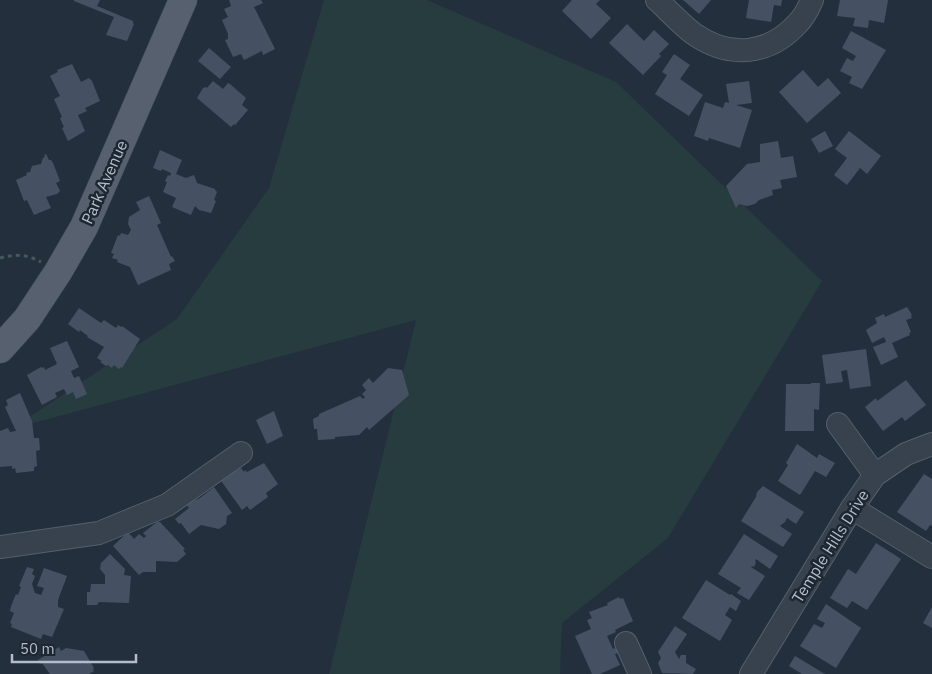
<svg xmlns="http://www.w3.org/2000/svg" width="932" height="674" font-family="'IBM Plex Sans',sans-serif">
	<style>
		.green { fill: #263c3f }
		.building { fill: #455162 }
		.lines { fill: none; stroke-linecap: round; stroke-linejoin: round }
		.minor-casing { stroke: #565f6c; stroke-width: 24 }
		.major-casing { stroke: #414a57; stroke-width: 29 }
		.path { stroke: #44595c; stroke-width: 3; stroke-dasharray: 4 4; stroke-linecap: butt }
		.minor { stroke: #38414e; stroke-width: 22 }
		.major { stroke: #56606e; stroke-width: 28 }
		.labels { text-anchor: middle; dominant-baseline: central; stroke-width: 5; stroke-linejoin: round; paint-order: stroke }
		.street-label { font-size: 16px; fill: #b4bcc9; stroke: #1d2633 }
	</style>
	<rect width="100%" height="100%" fill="#242f3e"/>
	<path class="green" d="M324 0H427L616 82 822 281 668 538 562 623 560 674H329L416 320 11 429 177 319 269 188Z"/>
	<g class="building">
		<path d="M74 0H100L97 6 133 21V23L134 24 127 41 106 35 114 17 74 1Z"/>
		<path d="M229 0H261L263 3 254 7 275 49 263 55 262 51 244 60 241 54 233 57 225 40 228 39V34L222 20 228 17 224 9 231 6Z"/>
		<path d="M572 0H600L596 4 611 18 591 39 562 11Z"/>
		<path d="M683 0H711L699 14Z"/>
		<path d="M749 0H782L781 6 774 5 771 22 746 18Z"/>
		<path d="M840 0H888L884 23 869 20 868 28 853 26 855 18 837 16Z"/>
		<path d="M627 24 644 41 654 30 669 44 659 54 661 56 643 75 609 43Z"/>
		<path d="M851 31 886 50 862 89 849 83 852 77 840 71 847 58 853 61 856 56 842 48Z"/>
		<path d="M209 48 231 67 220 79 198 61Z"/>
		<path d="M674 54 690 65 680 79 703 95 689 116 655 94 667 75 662 72Z"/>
		<path d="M72 64 81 82 89 78 92 81 100 101 85 108 87 111 78 115 85 131 68 141 62 128 64 127 60 118 62 117 54 99 60 96 50 76 58 72 57 70Z"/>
		<path d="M803 70 818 87 828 78 841 93 807 123 779 92Z"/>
		<path d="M213 81 223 89 228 83 230 84 246 98 242 105 248 110 235 125 234 124 231 127 197 98 203 88 206 87 207 88Z"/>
		<path d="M749 81 752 103 736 105 752 110 740 148 709 138 708 141 694 136 705 102 723 108 725 102 729 103 726 84Z"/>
		<path d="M825 131 833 146 819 153 811 139Z"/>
		<path d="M849 131 881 156 867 174 860 168 847 185 834 175 847 158 835 149Z"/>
		<path d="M778 141 781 158 793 156 797 177 780 180 782 188 772 190 773 195 759 200 755 204 747 206 739 204 736 208 726 186 747 164 760 162V144Z"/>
		<path d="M160 150 182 160 176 174 186 178 194 175 197 183 215 189V190L217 192 214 200 216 201 211 213 199 210 195 206 191 215 172 207 176 198 163 192 167 182 165 181 168 175 170 176 171 173 162 169 161 171 153 168Z"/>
		<path d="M46 154 49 160H51L53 163 60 181 56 183 60 191 57 194 46 197 51 208 34 215 27 200 24 201 16 180 27 175 26 173 30 172 32 166 41 164 43 158 45 157 44 155Z"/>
		<path d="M149 196 161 223 157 225 171 257 172 256 175 261 169 264 171 270 138 285 130 267 117 262 118 260 112 258 114 254 111 253 118 235 120 236 121 233 128 235 131 230 128 224 129 217 140 210 136 202Z"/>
		<path d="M907 307 912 315 911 316 912 318 906 320 911 332 909 333 910 335 892 343 898 357 881 365 873 347 886 342 884 337 872 343 866 330 877 323 875 318 884 314 885 317Z"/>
		<path d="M79 308 101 323 104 320 116 328 118 325 121 327 122 326 140 339 122 368 121 367 119 369 114 365 112 368 108 365 106 366 100 362 102 361 97 358 104 347 87 337 88 336 80 330 79 332 68 324Z"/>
		<path d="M67 341 79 367 71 371 74 378 79 376 87 394 76 399 73 392 67 395 64 389 55 393 57 397 42 405 27 375 41 367 42 368 44 367 45 370 57 364 50 348Z"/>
		<path d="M866 349 871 386 850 389 847 370 841 371 843 382 826 384 822 355Z"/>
		<path d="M388 368 402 370 409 395 369 430 367 427 359 435 335 437V439L318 440 317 429H314L313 419 319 416V414L360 396 363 399 365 397 362 394 366 390 362 385 369 378 373 383Z"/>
		<path d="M906 380 926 405 905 421 902 417 883 431 865 407 876 398 877 401Z"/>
		<path d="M811 383H820L819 410 814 409V431H785L786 384H811Z"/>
		<path d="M20 393 32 421 34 438H39L40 450 36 451 37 466 34 467V471L16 473 15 468 12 469V466L0 467V431L8 428 10 432 16 431 5 407 8 405 6 400Z"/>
		<path d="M274 411 283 436 267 444 256 420Z"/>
		<path d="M797 444 817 458 819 454 835 463 826 477 815 471 800 495 778 481 788 465 786 463Z"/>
		<path d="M264 463 278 484 266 493 268 497 250 510 247 506 242 510 219 478 234 469 236 471 241 468 244 472 245 470 247 472Z"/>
		<path d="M924 474 932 479V526L930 525 926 531 897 512Z"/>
		<path d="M763 486 804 512 796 524 787 518 785 522 780 526 792 534 783 547 741 521 756 497 757 492Z"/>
		<path d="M214 487 232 513 227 516 226 524 219 529 201 525 189 534 181 523 179 524 175 519 189 508 186 504 200 498Z"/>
		<path d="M157 522H160L185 549 183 550 186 554 177 562 156 561V572H143L139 575 113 546 128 532 134 539 139 534 144 538 146 536 143 533Z"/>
		<path d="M744 534 778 556 770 569 756 559 755 561 756 562 754 567 752 566 751 567 765 576 749 600 737 593 741 588 718 574Z"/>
		<path d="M876 543 901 559 867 610 852 601 847 608 830 598 848 569 856 574Z"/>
		<path d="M110 554 125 569 124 575 131 576 129 603 99 602 97 605H87V592H90L91 584H105V575L100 569 101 563Z"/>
		<path d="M27 567 34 569 32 574 35 576 32 584 35 593 41 595 44 588 37 586 44 568 67 576 58 600V607L64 609 52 637 43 634 41 639 11 627 12 624 10 623 14 613 10 611 11 606 16 594 18 595 21 587 19 586Z"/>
		<path d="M706 580 730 595 731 594 741 601 736 611 730 607 725 615 732 620 720 641 682 618Z"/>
		<path d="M619 597 620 599 623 598 633 621 615 630 616 632 607 636 613 649 615 648 618 653 615 654 620 665 600 674H592L575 636 591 629 587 620 592 618 589 612 608 605 607 603Z"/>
		<path d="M826 604 861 628 836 668 800 646 814 624 822 628 825 623 817 619Z"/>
		<path d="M932 607V628L923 623Z"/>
		<path d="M675 626 687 634 675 652 679 659 681 655H686V663L696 669 693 674 662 673 658 663 661 658 658 652Z"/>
		<path d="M59 647 61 651 66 648 84 651 94 668 93 669 94 671 89 674H50L42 663 40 664 38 660Z"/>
		<path d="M795 656 825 674H802L789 666Z"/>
	</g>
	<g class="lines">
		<defs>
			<g id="minor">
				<path d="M657 0C669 11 681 24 694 34 730 59 769 55 798 23 804 17 809 7 812 0"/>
				<path d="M838 424 875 475"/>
				<path d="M852 508 932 557"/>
				<path d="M0 547 99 533 167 505 241 453"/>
				<path d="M626 643 640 674"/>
				<path d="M751 674 852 508 875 475 906 454 932 444"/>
			</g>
			<path id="major" d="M0 349 27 319 58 272 84 227 183 0"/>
		</defs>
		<use href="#minor" class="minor-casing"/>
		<use href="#major" class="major-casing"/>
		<path class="path" d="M0 258C14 254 27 254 41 262"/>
		<use href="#minor" class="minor"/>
		<use href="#major" class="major"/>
	</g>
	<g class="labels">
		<g class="street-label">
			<text transform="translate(104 182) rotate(-66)">Park Avenue</text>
			<text transform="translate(830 546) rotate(-58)">Temple Hills Drive</text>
		</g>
	</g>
	<path d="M12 654v8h124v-8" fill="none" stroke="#b4bcc9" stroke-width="2.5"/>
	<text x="20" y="654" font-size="15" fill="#b4bcc9" stroke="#1d2633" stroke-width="4" paint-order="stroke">50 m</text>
</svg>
